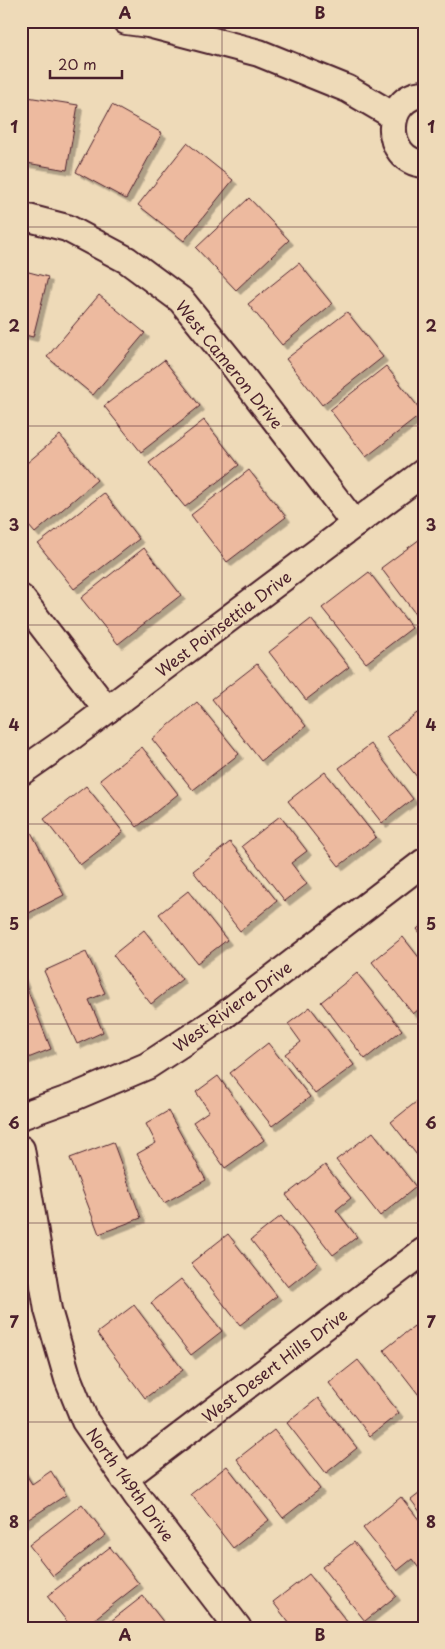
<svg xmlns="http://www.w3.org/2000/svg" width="445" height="1649" font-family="'Playpen Sans',sans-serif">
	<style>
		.building { fill: #edba9f; stroke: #4a1f2b; filter: url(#shadow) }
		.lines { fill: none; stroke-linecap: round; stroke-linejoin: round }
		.minor-casing { stroke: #4a1f2b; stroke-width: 30 }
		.minor { stroke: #eedab8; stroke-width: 26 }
		.grid { fill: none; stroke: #4a1f2b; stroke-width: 1; stroke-opacity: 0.55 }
		.labels { text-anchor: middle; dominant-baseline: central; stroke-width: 5; stroke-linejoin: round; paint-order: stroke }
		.street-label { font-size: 16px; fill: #4a1f2b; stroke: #eedab8 }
		.neatline { fill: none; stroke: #4a1f2b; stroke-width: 2 }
		.grid-label { font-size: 16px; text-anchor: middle; font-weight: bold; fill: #4a1f2b }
	</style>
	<defs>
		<filter id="shadow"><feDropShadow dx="4.5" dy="4.5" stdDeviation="0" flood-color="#0004"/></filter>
	</defs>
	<rect width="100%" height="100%" fill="#eedab8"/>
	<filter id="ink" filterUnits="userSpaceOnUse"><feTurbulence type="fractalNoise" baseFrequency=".02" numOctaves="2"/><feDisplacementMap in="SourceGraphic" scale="10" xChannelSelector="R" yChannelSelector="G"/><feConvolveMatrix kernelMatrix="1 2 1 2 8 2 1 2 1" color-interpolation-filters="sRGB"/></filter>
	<g filter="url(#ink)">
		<g class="building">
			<path d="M21 96 78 105 67 170 21 162Z"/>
			<path d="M112 105 162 133 126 199 76 172Z"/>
			<path d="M187 143 233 180 184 241 138 205Z"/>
			<path d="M249 198 289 240 236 290 196 248Z"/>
			<path d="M299 263 332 304 282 345 248 304Z"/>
			<path d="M21 270 48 277 33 337 21 334Z"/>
			<path d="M99 295 145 333 93 395 47 357Z"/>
			<path d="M347 312 383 357 322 405 286 359Z"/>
			<path d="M164 360 200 406 141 452 104 406Z"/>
			<path d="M386 366 423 413 366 457 330 410Z"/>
			<path d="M204 420 239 465 185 507 149 463Z"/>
			<path d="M60 435 97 480 35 533 21 517V468Z"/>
			<path d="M249 470 286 517 227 562 191 515Z"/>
			<path d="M104 493 139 539 74 589 38 544Z"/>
			<path d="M424 536V623L423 624 381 568Z"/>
			<path d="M144 548 181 595 118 644 81 598Z"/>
			<path d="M369 572 412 628 366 663 322 608Z"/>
			<path d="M311 619 349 667 306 700 269 652Z"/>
			<path d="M257 664 306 726 261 761 212 699Z"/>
			<path d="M197 702 239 754 193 790 152 739Z"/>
			<path d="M417 713 424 722V786L386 737Z"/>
			<path d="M371 744 413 799 382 823 339 768Z"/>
			<path d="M142 747 178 794 137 827 100 780Z"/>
			<path d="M325 772 376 837 339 866 288 801Z"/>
			<path d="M86 786 123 832 80 865 44 819Z"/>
			<path d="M280 816 307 851 291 863 307 884 285 901 242 846Z"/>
			<path d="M31 832 64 895 21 917V837Z"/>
			<path d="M230 842 277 901 240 931 193 871Z"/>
			<path d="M188 891 227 940 197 963 159 914Z"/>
			<path d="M424 923V938L417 929Z"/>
			<path d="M144 930 182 979 151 1004 113 955Z"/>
			<path d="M403 937 424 964V1005L413 1014 372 962Z"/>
			<path d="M86 952 105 993 89 1000 103 1032 77 1044 44 971Z"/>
			<path d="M357 973 402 1030 365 1059 321 1002Z"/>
			<path d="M21 974 51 1049 23 1060 21 1055Z"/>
			<path d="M310 1007 354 1065 315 1094 285 1054 301 1042 288 1024Z"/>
			<path d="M268 1043 310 1097 272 1126 230 1073Z"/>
			<path d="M218 1076 264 1140 225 1168 193 1122 209 1111 196 1092Z"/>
			<path d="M421 1098 424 1102V1164L391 1122Z"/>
			<path d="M168 1111 206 1180 164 1203 137 1154 156 1143 146 1124Z"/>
			<path d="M373 1132 416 1187 380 1216 336 1160Z"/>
			<path d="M113 1142 141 1218 99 1234 70 1158Z"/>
			<path d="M325 1165 351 1198 336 1210 357 1237 333 1255 286 1195Z"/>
			<path d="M281 1216 318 1263 288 1287 251 1240Z"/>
			<path d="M228 1234 277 1296 240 1325 191 1263Z"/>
			<path d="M181 1279 222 1331 191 1355 151 1303Z"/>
			<path d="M134 1305 183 1370 145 1398 97 1333Z"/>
			<path d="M414 1326 424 1338V1398L422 1399 384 1350Z"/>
			<path d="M358 1360 399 1413 370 1436 329 1383Z"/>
			<path d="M318 1398 357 1448 326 1473 287 1423Z"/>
			<path d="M274 1430 320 1489 283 1518 237 1459Z"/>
			<path d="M227 1466 269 1520 233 1548 191 1494Z"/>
			<path d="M22 1468 32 1484 51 1471 66 1495 21 1524Z"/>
			<path d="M424 1490V1517L411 1500Z"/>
			<path d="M401 1497 424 1526V1575L412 1559 397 1571 363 1528Z"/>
			<path d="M82 1504 106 1535 53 1576 29 1545Z"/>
			<path d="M354 1542 396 1596 365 1621 322 1567Z"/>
			<path d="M110 1547 139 1584 83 1628H72L47 1596Z"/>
			<path d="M309 1574 352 1628H293L273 1602Z"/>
			<path d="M143 1596 168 1628H102Z"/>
		</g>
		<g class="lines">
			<defs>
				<g id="minor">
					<path d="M126 21 148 24 259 53 348 89 394 116"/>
					<path d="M424 94C383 96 382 160 424 164"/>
					<path d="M21 216 67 228 127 260 181 300 231 362 355 524"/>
					<path d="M21 598 107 710"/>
					<path d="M21 772 67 740 424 472"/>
					<path d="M21 1116 74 1097 147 1066 222 1017 424 862"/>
					<path d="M21 1149 48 1310 68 1379 85 1421 137 1496 238 1628"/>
					<path d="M124 1479 424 1251"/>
				</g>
			</defs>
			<use href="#minor" class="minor-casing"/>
			<use href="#minor" class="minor"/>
		</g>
	</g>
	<path class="grid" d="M222 21V1628M21 227H424M21 426H424M21 625H424M21 824H424M21 1024H424M21 1223H424M21 1422H424"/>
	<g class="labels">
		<g class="street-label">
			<text transform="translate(230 364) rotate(51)">West Cameron Drive</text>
			<text transform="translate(223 623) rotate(-37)">West Poinsettia Drive</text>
			<text transform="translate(232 1006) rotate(-36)">West Riviera Drive</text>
			<text transform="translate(274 1365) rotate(-37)">West Desert Hills Drive</text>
			<text transform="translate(131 1484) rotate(54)">North 149th Drive</text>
		</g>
	</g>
	<rect width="445" height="1649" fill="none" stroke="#eedab8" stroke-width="55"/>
	<path d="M50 70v8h72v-8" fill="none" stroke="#4a1f2b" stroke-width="2.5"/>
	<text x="58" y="70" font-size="15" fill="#4a1f2b" stroke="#eedab8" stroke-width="4" paint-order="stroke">20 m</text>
	<rect x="28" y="28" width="390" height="1594" class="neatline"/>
	<g class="grid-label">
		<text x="125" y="19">A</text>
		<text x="320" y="19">B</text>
		<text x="14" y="133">1</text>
		<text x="431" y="133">1</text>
		<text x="14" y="332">2</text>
		<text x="431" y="332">2</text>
		<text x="14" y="531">3</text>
		<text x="431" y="531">3</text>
		<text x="14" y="731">4</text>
		<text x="431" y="731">4</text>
		<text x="14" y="930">5</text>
		<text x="431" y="930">5</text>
		<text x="14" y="1129">6</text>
		<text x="431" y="1129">6</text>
		<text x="14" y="1328">7</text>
		<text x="431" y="1328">7</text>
		<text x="14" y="1528">8</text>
		<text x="431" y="1528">8</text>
		<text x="125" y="1641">A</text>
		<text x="320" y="1641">B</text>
	</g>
</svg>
